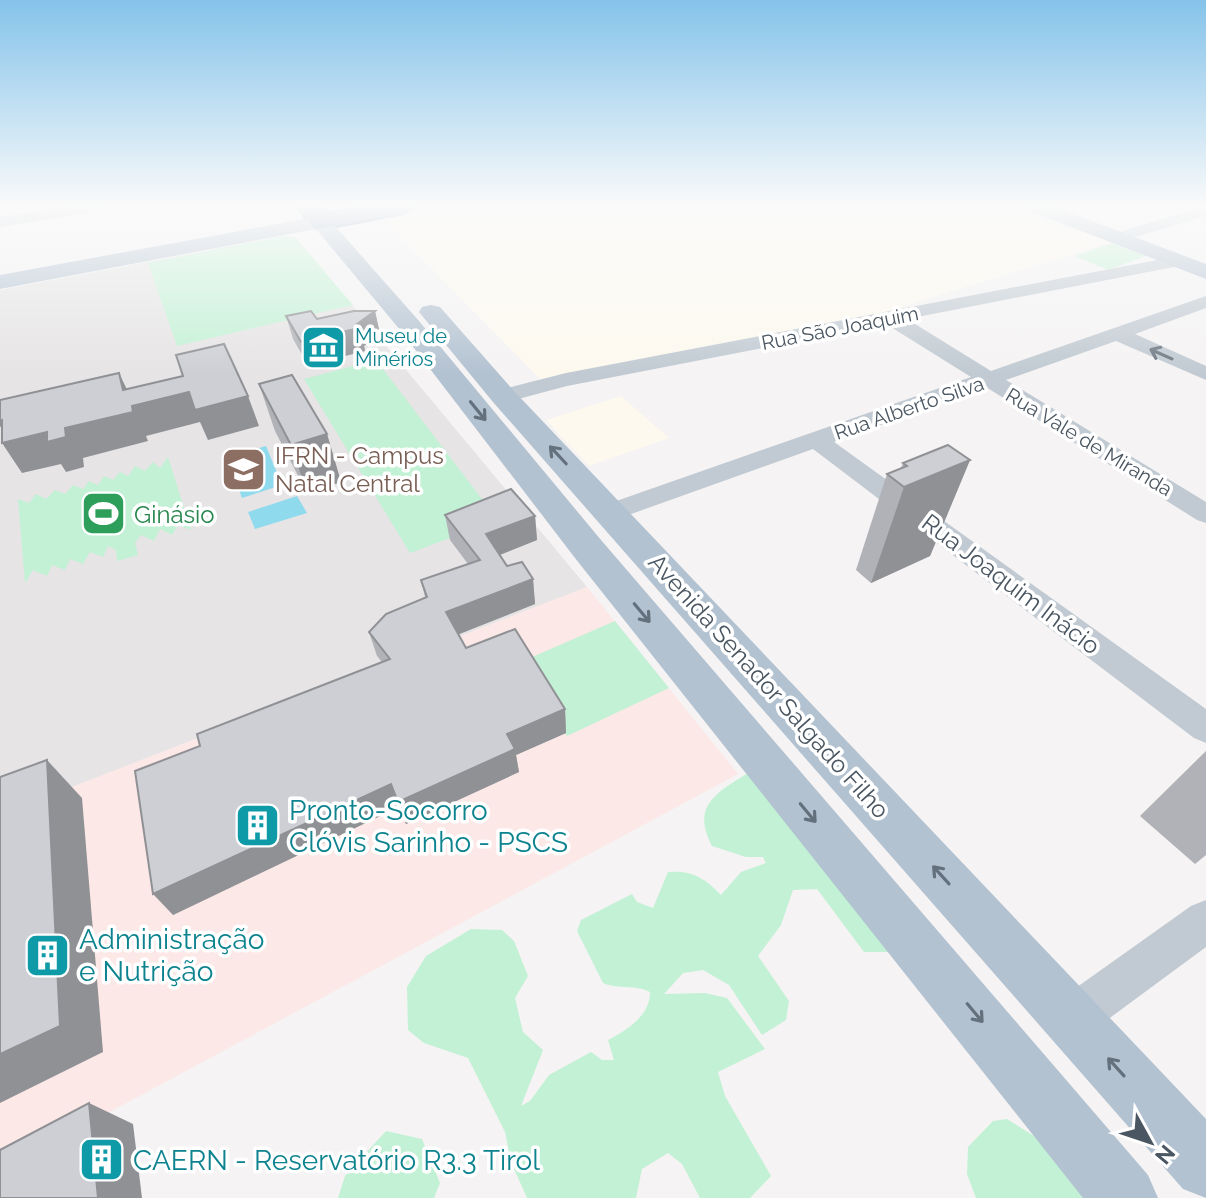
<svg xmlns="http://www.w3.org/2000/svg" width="1206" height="1198" font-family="Raleway,sans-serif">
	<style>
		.commercial { fill: #fdf9ef }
		.education { fill: #e6e4e5 }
		.medical { fill: #fce8e6 }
		.green { fill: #c3f1d5 }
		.water { fill: #90daee }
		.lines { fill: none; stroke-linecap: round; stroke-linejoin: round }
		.highway-casing { stroke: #7690ad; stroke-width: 4 }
		.minor { fill: #c1cad2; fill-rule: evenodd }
		.major { fill: #b3c2d1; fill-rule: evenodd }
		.highway { fill: #8ba5c1; fill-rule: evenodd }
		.wall { fill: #b0b2b7 }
		.shaded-wall { fill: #909195 }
		.building { fill: #cdcfd5; stroke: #909195; stroke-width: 2 }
		.oneway { stroke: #6e7983 }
		.oneway2 { stroke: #64717d }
		.labels { text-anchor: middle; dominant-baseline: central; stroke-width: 7; stroke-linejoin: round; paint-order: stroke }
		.far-street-label { font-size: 20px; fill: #4a5661; stroke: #fff }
		.far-culture-label { font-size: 20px; fill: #0d838f; stroke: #fff; text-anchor: start }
		.education-label { font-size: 24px; fill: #785e54; stroke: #fff; text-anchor: start }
		.leisure-label { font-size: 24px; fill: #27864d; stroke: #fff; text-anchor: start }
		.street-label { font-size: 24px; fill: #4a5661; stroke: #fff }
		.near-culture-label { font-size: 28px; fill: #0d838f; stroke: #fff; text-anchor: start }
	</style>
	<rect width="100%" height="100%" fill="#f5f3f3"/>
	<g class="commercial">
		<path d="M464 206H1007L1065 229 1094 233 1114 241 875 315 541 380 386 222Z"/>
		<path d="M621 396 669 438 589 466 546 420Z"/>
	</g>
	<path class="education" d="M284 236 295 237 307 251 587 587 0 815V290Z"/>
	<path class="medical" d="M587 587 738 774 0 1171V815Z"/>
	<g class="green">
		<path d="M284 236 295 237 353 305 177 346 148 263Z"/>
		<path d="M1113 243 1146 256 1108 270 1075 256Z"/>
		<path d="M376 360 498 520 410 553 304 379Z"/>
		<path d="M168 457 191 530 178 525 172 535 160 529 154 541 141 535 135 543 138 555 117 561 116 550 108 546 103 557 90 552 83 564 70 559 65 570 52 565 47 576 33 570 25 583 18 499 29 503 36 494 46 499 55 490 65 494 73 485 83 489 89 481 98 485 104 476 113 480 120 472 128 476 135 466 145 471 153 462 160 468Z"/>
		<path d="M615 621 669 688 567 736 523 661Z"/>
		<path d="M748 773 890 952H864L817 889 793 890 781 925 758 956 789 1001 786 1020 762 1035 729 985 703 970 683 973 664 994 705 993 727 998 765 1049 718 1072 725 1096 771 1176 750 1198H700L682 1164 668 1153 642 1169 636 1198H527L511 1162 505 1132 468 1058 424 1043 408 1030 407 987 426 956 471 929 502 930 514 941 528 976 515 998 523 1032 543 1050 521 1106 530 1101 549 1075 591 1052 602 1060H614L608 1040C627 1030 650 1016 650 992 634 984 620 990 603 983L577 931 581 920 632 894 637 902 653 908 668 872C692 870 705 878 721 895L741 872 766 863 763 857H746L712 846C691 806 716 793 748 773Z"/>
		<path d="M1007 1119 1039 1139 1097 1198H976L967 1174 968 1147 993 1121Z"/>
		<path d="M386 1131 422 1139 440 1183 434 1198H338L345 1176Z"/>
	</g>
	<g class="water">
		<path d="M266 446 282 485 242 498 227 457Z"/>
		<path d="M297 496 307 513 255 529 248 512Z"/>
	</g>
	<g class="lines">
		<defs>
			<path id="highway" d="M297 206H320L327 214 367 206H414L403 213 321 229 313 227Z"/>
		</defs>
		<use href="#highway" class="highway-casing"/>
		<g class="minor">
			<path d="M70 206H107L99 211 0 227V217Z"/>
			<path d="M1206 206V216L1128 239 1120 234 1122 231Z"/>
			<path d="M1178 256 1187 261 1184 265 907 319 991 371 1206 296V308L1135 334 1206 366V380L1116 341 1006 380 1206 502V523L1197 520 986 387 834 442 1206 709V743L1194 738 813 449 620 518 611 521 602 518 598 512 602 506 971 377 886 324 567 386 503 403 492 396 495 391 566 373Z"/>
			<path d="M1206 900V947L1088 1034 1072 1041 1056 1034 1049 1018 1056 1002 1191 906Z"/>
		</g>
		<g class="major">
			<path d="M1024 206H1052L1206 264V279L1027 210Z"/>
			<path d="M321 216 328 218 419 321 601 540 1148 1175 1158 1198H1083L575 558 401 331 316 229 0 289V275Z"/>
			<path d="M431 305 440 307 513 390 1206 1119V1198L1183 1189 493 402 419 312 422 307Z"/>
		</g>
		<use href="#highway" class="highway"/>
	</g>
	<g class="wall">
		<path d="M375 311 380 334 364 346 365 351 308 365 293 339 286 316 317 319Z"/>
		<path d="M259 384 327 434 341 482 307 493 275 431Z"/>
		<path d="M970 460 930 556 871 583 856 570 887 474 901 468 903 463Z"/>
		<path d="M445 515 535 516 537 540 500 555 507 566 533 579 535 604 458 634 466 648 565 709 566 733 516 755 519 772 406 824 399 807 173 915 200 746 382 662 377 656 369 632 425 597 421 580 468 564 450 540Z"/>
		<path d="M1206 751V855L1195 864 1140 816Z"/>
	</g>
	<g class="shaded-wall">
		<path d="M375 311 380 334 364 346 365 351 308 365 301 342 357 324Z"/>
		<path d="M119 373 133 402 189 392 248 396 259 426 208 440 200 422 146 436 148 441 83 458 84 467 66 472 61 464 22 473 2 443 10 441 0 426V421L123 390Z"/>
		<path d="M327 434 341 482 307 493 291 445Z"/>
		<path d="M970 460 930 556 871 583 904 487Z"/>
		<path d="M535 516 537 540 489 559 486 534Z"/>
		<path d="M533 579 535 604 452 637 446 612Z"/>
		<path d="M565 709 566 733 516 755 519 772 406 824 398 802 507 734Z"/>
		<path d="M47 760 82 798 103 1052 0 1103V1054Z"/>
		<path d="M391 784 399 807 173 915 153 894Z"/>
		<path d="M89 1103 133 1124 142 1198H98Z"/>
	</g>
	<g class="building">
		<path d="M311 311 317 319 354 311H375L357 324 359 328 301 342 286 316Z"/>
		<path d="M224 344 248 396 195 410 189 392 132 406 133 412 65 428 66 437 47 442V432L2 443V420L0 421V400L119 373 123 390 183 376 176 355Z"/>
		<path d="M292 375 327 434 291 445 259 384Z"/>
		<path d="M948 445 970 460 904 487 887 474 907 466 903 463Z"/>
		<path d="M511 489 535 516 486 534 507 566 522 562 533 579 446 612 466 648 515 629 565 709 507 734 515 749 398 802 391 784 153 894 135 771 200 746 197 734 390 659 369 632 386 614 427 597 421 580 480 560 445 515Z"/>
		<path d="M47 760 60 1026 0 1054V777Z"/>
		<path d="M89 1103 98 1198H0V1150Z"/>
	</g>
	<defs><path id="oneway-shaft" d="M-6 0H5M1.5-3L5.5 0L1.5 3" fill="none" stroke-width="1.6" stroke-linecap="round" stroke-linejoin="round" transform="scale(2)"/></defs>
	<use class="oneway" href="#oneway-shaft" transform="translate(1161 354) rotate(-156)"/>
	<g class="oneway2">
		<use href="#oneway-shaft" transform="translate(478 411) rotate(51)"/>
		<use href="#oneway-shaft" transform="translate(558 455) rotate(-133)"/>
		<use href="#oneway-shaft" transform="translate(642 613) rotate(50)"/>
		<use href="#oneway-shaft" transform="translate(808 813) rotate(50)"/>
		<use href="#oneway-shaft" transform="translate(941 875) rotate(-132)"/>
		<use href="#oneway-shaft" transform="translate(975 1013) rotate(50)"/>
		<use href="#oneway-shaft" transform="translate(1116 1067) rotate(-132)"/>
	</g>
	<linearGradient id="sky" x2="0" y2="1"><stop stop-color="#85c3ea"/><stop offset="0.55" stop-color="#fafafa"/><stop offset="1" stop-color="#fafafa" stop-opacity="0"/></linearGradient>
	<rect width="1206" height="374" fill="url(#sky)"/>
	<defs>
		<symbol id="museum-square" viewBox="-11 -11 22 22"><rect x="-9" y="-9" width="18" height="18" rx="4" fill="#0f9aa8" stroke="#fff"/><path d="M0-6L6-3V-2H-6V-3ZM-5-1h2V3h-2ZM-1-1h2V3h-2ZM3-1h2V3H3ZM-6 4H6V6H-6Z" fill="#fff"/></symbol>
		<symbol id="university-square" viewBox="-11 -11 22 22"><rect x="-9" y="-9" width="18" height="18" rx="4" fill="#8d6e63" stroke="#fff"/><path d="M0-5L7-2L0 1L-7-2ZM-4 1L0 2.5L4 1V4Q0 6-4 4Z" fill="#fff"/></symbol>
		<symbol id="stadium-square" viewBox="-11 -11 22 22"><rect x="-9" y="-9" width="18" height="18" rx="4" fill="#2e9e5b" stroke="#fff"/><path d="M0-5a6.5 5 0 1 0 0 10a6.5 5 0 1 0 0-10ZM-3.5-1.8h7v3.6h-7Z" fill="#fff"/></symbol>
		<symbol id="building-square" viewBox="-11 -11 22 22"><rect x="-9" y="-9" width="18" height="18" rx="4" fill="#0f9aa8" stroke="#fff"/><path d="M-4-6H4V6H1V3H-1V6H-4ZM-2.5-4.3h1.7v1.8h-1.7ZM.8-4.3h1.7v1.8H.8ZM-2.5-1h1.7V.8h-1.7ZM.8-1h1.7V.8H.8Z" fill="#fff"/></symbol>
	</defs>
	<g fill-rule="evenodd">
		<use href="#museum-square" x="298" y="322" width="51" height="51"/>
		<use href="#university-square" x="218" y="444" width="51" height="51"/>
		<use href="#stadium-square" x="78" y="488" width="51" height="51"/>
		<use href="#building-square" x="232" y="800" width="51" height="51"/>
		<use href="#building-square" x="22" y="930" width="51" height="51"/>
		<use href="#building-square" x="76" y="1134" width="51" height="51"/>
	</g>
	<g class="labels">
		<g class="far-street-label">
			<text transform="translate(840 328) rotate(-11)">Rua São Joaquim</text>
			<text transform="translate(909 408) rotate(-19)">Rua Alberto Silva</text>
			<text transform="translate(1089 442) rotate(31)">Rua Vale de Miranda</text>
		</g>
		<g class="far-culture-label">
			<text x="355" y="336">Museu de<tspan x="355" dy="23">Minérios</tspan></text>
		</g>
		<g class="education-label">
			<text x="275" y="455">IFRN - Campus<tspan x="275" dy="28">Natal Central</tspan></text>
		</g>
		<g class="leisure-label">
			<text x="134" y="514">Ginásio</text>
		</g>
		<g class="street-label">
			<text transform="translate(1011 584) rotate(37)">Rua Joaquim Inácio</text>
			<text transform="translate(769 686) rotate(48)">Avenida Senador Salgado Filho</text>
		</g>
		<g class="near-culture-label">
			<text x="289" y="810">Pronto-Socorro<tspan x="289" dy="32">Clóvis Sarinho - PSCS</tspan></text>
			<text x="79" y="939">Administração<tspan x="79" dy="32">e Nutrição</tspan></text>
			<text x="133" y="1160">CAERN - Reservatório R3.3 Tirol</text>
		</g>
	</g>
	<g transform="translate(1150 1142) rotate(130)" stroke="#ffffff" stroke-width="6" paint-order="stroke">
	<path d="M0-6L14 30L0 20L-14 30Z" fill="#4a5661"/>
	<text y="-12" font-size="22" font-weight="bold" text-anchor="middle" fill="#4a5661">N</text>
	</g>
</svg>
